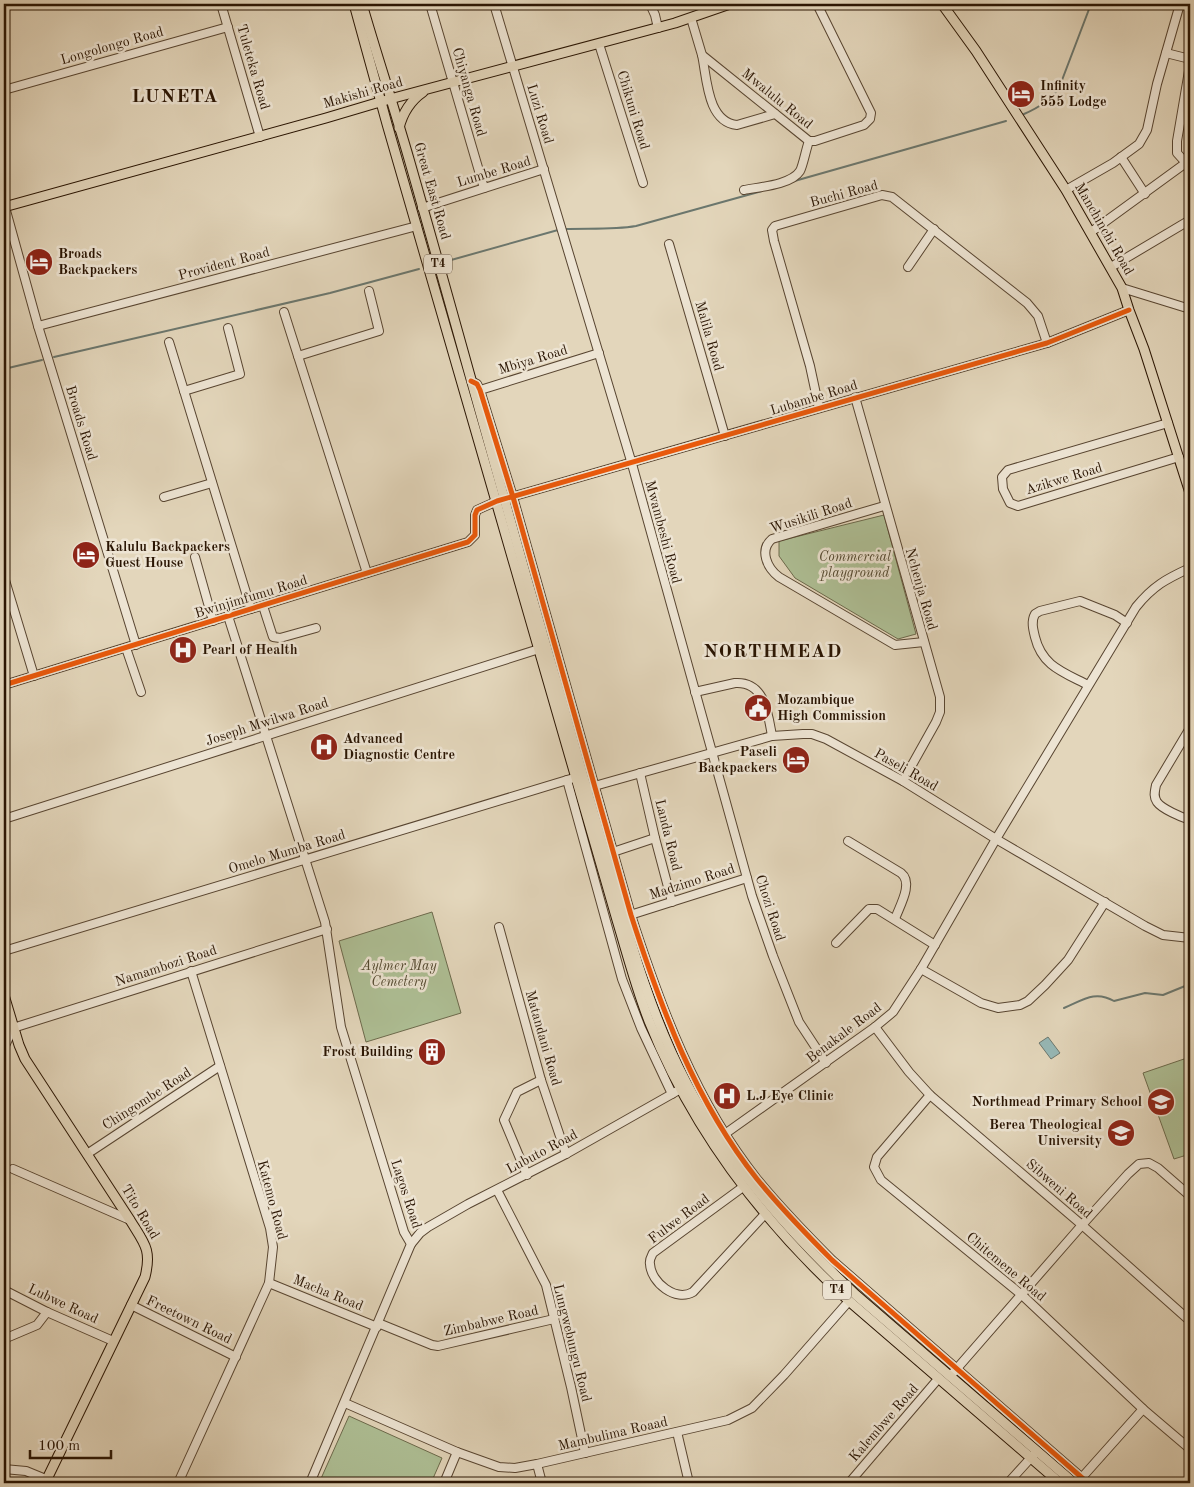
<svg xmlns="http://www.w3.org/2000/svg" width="1194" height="1487" font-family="'Old Standard TT',serif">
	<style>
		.green { fill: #aebf95; stroke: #6c6a4c }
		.water { fill: #96b8b6; stroke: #6b776e }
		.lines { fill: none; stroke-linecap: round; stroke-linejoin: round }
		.stream { stroke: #6b776e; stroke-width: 2 }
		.minor-casing { stroke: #584531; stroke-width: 10 }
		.major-casing { stroke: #2a1503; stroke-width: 11 }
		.minor { stroke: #ede4d3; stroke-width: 8 }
		.major { stroke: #e3d6bb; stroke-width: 9 }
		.cycleway-casing { stroke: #ede4d3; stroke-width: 8 }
		.cycleway { stroke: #e8590c; stroke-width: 5 }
		.labels { text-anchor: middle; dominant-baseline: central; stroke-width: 5; stroke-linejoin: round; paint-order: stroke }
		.shield { fill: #ede4d3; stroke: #645341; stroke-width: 1 }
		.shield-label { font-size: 12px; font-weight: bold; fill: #2a1503 }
		.street-label { font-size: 14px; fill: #2a1503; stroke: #ede4d3 }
		.poi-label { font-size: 14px; font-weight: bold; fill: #2a1503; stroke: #ede4d3; text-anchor: start }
		.park-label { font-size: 14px; font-style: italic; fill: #52482f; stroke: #ede4d3 }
		.district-label { font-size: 19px; font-weight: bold; letter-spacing: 1px; fill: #2a1503; stroke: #ede4d3 }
	</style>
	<rect width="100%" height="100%" fill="#e3d6bb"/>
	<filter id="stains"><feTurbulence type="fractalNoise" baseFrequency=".004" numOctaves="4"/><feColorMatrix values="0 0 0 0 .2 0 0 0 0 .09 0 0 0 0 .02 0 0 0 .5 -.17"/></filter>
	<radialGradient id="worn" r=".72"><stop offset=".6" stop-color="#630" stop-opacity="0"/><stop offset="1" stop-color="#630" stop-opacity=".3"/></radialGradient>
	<g class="green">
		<path d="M884 515 916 634 898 639 795 578 779 556V541Z"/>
		<path d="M432 912 461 1013 366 1042 339 941Z"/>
		<path d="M1184 1059 1190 1076V1154L1174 1159 1143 1073Z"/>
		<path d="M349 1416 442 1458 431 1483H319Z"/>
	</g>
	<path class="water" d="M1048 1037 1060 1053 1051 1059 1039 1043Z"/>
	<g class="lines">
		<g class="stream">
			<path d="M1024 114C1038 108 1050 101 1059 88L1091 4"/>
			<path d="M791 182 1006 121"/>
			<path d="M565 229C588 228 613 230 636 226L762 191"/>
			<path d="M444 262 558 230"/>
			<path d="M54 357 330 293 419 269"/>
			<path d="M4 369 42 360"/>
			<path d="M1064 1008C1083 1000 1095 990 1114 1001L1145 993 1163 995 1190 984"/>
		</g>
		<defs>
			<g id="minor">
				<path d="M221 4 260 137"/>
				<path d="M430 4 484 188"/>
				<path d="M494 4 632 464 752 896 773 956 799 1022 826 1063"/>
				<path d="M650 4 655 15 658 28"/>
				<path d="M691 18 702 55 809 141H815L864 125 870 119 871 113 817 4"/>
				<path d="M599 44 643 183"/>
				<path d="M1166 53 1190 59"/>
				<path d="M702 55C707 78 707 122 737 125L775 114"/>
				<path d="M4 90 228 27"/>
				<path d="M1121 157 1145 194"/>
				<path d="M1187 164 1177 153V141L1190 65"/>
				<path d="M744 190C759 187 791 185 800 171 803 166 806 149 809 141"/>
				<path d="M1066 190 1113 163 1139 144 1147 130 1157 84 1180 4"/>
				<path d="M5 207 38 326 136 645"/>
				<path d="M422 208 544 169"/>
				<path d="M1091 232 1183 165 1190 163"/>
				<path d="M669 244 725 436"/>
				<path d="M908 267 934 229"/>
				<path d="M1111 267 1190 220"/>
				<path d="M1122 288 1190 309"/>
				<path d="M284 312 367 573"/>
				<path d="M38 326 417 226"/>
				<path d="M169 342 251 609"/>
				<path d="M298 356 379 331 369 291"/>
				<path d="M471 381 477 384 480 390 513 497 631 915C661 1008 695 1101 757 1179 780 1207 806 1234 832 1260L1088 1483"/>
				<path d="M184 391 240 374 228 328"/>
				<path d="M477 391 599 353"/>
				<path d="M855 397 940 697V712L936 722 903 781"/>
				<path d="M819 408 810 366 774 241 772 230 775 226 882 195 892 197 1027 303 1038 316 1047 343"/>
				<path d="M1168 423 1008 470 1002 477 1003 489 1010 503 1018 506 1179 457"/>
				<path d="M164 497 212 483"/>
				<path d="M884 506 772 539C759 550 767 568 779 577L895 645 924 642"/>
				<path d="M195 557 213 621"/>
				<path d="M4 577 34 676"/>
				<path d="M263 606 273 637 280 638 316 628"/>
				<path d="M228 616 325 922 341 1027 404 1232 411 1244 310 1483"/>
				<path d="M126 648 141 692"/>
				<path d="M4 685 468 542 475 535V515L477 510 497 501 1047 343 1129 310"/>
				<path d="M1088 685C1063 672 1042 666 1035 637 1033 629 1031 621 1035 614L1040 611 1080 601 1115 615 1127 623"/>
				<path d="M695 692 735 683C765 681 768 714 772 736"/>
				<path d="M1190 728 1156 785C1155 791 1153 796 1157 802 1162 809 1181 817 1190 820"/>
				<path d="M640 773 655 838 672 902"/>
				<path d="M567 780 622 979 641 1028 672 1094"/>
				<path d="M591 787 772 736 803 734H812L826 739 903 781 996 839 1145 926 1163 935 1190 938"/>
				<path d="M4 819 539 649"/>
				<path d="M848 841 901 873C914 883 899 907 895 919"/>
				<path d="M613 852 655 838"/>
				<path d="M627 916 747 878"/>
				<path d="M499 927 541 1080 566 1154"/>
				<path d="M836 943 869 909H877L935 945"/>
				<path d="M4 951 577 777"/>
				<path d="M921 969 981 1003 998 1008 1020 1005 1028 1001 1045 985 1068 960 1105 902"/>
				<path d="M4 1025 13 1028"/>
				<path d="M875 1027 909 1072 930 1095 1082 1225 1190 1321"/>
				<path d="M13 1028 327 929"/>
				<path d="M4 1048 13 1028"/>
				<path d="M930 1095 877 1157 874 1167 881 1180 1022 1295 1143 1409 1190 1449"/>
				<path d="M722 1136 875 1027 893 1012 921 969 996 839 1136 607C1153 586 1166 579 1190 568"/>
				<path d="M87 1154 220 1066"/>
				<path d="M13 1169 130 1220"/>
				<path d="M527 1175 504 1120 517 1092 541 1080"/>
				<path d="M743 1187 653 1253C651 1257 649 1260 650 1264 651 1283 676 1302 693 1292L765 1214"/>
				<path d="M497 1190 546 1285 571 1387 585 1453"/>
				<path d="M411 1244 420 1233 428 1227 468 1204 566 1154 686 1086"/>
				<path d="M269 1283 377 1327"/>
				<path d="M4 1290 47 1312 113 1341"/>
				<path d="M131 1305 236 1357"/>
				<path d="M378 1323 432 1345 438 1346 554 1319"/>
				<path d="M4 1339 37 1325 47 1312"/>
				<path d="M953 1373 1082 1225 1128 1174 1139 1164 1149 1163 1158 1168 1190 1196"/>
				<path d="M345 1403 457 1452 499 1467 515 1468 537 1464 728 1420 752 1408 784 1375 849 1301"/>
				<path d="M677 1432 689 1483"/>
				<path d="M537 1464 542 1483"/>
				<path d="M4 1469 26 1471 48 1480"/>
				<path d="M178 1483 269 1283 273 1247 270 1228 191 971"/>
				<path d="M444 1483 457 1452"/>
				<path d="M849 1483 938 1379"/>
				<path d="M1008 1483 1037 1451"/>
				<path d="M1077 1483 1143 1409"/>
			</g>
			<g id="major">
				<path d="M354 4 387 124 617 920C627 953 636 988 649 1021 692 1129 764 1223 849 1301L1060 1483"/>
				<path d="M362 4C377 56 394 107 409 159 460 337 508 516 560 694 577 755 594 816 612 877 632 947 652 1018 686 1082 729 1165 789 1232 856 1295L1074 1483"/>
				<path d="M942 4 976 51 1066 190 1122 288 1129 310 1144 349 1190 493"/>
				<path d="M399 128C403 112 410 101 423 92"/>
				<path d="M4 207 326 118 390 99 675 23 730 4"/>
				<path d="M4 995 19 1045 25 1059 130 1220C144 1243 152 1249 145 1277L45 1483"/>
			</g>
		</defs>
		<use href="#minor" class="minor-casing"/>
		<use href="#major" class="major-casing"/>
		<use href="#minor" class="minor"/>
		<use href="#major" class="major"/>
		<defs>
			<g id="cycleway">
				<path d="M471 381 477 384 480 390 513 497 631 915C661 1008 695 1101 757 1179 780 1207 806 1234 832 1260L1088 1483"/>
				<path d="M4 685 468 542 475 535V515L477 510 497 501 1047 343 1129 310"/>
			</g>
		</defs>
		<use href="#cycleway" class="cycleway-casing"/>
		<use href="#cycleway" class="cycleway"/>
	</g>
	<defs>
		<symbol id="hotel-disc" viewBox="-11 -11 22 22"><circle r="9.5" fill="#8f2418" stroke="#ede4d3"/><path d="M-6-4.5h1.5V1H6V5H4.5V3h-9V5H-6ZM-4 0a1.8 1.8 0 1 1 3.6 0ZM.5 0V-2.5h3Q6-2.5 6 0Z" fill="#fff"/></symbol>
		<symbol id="hospital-disc" viewBox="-11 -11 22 22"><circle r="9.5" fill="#8f2418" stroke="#ede4d3"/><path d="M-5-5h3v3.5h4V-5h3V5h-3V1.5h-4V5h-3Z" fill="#fff"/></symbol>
		<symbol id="civic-disc" viewBox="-11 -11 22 22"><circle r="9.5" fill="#8f2418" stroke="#ede4d3"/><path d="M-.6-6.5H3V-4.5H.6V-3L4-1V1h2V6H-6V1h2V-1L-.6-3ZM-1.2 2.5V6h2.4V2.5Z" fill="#fff"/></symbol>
		<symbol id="building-disc" viewBox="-11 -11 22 22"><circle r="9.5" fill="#8f2418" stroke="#ede4d3"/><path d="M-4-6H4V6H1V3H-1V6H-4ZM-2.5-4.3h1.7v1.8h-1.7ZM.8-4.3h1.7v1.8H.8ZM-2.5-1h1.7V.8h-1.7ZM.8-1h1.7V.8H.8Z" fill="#fff"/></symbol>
		<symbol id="school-disc" viewBox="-11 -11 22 22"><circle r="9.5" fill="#8f2418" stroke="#ede4d3"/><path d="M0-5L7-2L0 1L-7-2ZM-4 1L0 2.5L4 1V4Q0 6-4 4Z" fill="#fff"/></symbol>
		<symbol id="university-disc" viewBox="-11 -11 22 22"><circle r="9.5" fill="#8f2418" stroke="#ede4d3"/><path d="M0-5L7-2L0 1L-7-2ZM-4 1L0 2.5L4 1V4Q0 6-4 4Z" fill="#fff"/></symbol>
	</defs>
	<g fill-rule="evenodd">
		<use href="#hotel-disc" x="1005" y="78" width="32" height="32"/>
		<use href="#hotel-disc" x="23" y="246" width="32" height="32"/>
		<use href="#hotel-disc" x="70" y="539" width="32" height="32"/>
		<use href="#hospital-disc" x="167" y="634" width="32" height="32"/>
		<use href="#civic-disc" x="742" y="692" width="32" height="32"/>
		<use href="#hospital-disc" x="308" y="731" width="32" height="32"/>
		<use href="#hotel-disc" x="780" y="744" width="32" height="32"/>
		<use href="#building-disc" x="416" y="1036" width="32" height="32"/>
		<use href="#hospital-disc" x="711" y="1080" width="32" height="32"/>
		<use href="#school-disc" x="1145" y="1086" width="32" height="32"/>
		<use href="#university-disc" x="1105" y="1117" width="32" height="32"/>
	</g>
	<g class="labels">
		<g class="shield">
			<rect x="424" y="254.5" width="28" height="19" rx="4"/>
			<rect x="823" y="1280.5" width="28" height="19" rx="4"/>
		</g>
		<g class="shield-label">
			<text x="438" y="264">T4</text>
			<text x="837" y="1290">T4</text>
		</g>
		<g class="street-label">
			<text transform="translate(112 46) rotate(-16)">Longolongo Road</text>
			<text transform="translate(253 67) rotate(74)">Tuleteka Road</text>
			<text transform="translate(469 92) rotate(74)">Chiyanga Road</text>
			<text transform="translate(363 93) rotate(-16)">Makishi Road</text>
			<text transform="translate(777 99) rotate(39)">Mwalulu Road</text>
			<text transform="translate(633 110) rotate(73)">Chikuni Road</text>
			<text transform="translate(540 114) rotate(73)">Luzi Road</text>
			<text transform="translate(494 172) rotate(-17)">Lumbe Road</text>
			<text transform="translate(432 191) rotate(74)">Great East Road</text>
			<text transform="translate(844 194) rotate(-15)">Buchi Road</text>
			<text transform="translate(1104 229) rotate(60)">Manchinchi Road</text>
			<text transform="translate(224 264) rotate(-15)">Provident Road</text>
			<text transform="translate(709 336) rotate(74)">Malila Road</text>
			<text transform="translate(533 360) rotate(-17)">Mbiya Road</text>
			<text transform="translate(814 398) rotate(-17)">Lubambe Road</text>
			<text transform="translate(81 423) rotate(73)">Broads Road</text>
			<text transform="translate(1064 479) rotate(-17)">Azikwe Road</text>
			<text transform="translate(811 516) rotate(-18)">Wusikili Road</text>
			<text transform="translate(663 532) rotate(75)">Mwambeshi Road</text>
			<text transform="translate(921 589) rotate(74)">Nchenja Road</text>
			<text transform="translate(251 597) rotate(-17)">Bwinjimfumu Road</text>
			<text transform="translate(267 722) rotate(-18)">Joseph Mwilwa Road</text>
			<text transform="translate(906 770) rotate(30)">Paseli Road</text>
			<text transform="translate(668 835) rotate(76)">Landa Road</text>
			<text transform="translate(287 852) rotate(-17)">Omelo Mumba Road</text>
			<text transform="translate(692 882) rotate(-18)">Madzimo Road</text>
			<text transform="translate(770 908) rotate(72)">Chozi Road</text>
			<text transform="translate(166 966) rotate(-18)">Namambozi Road</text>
			<text transform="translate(844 1033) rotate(-37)">Benakale Road</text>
			<text transform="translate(543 1038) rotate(74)">Matandani Road</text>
			<text transform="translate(147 1099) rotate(-33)">Chingombe Road</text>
			<text transform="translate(542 1152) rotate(-28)">Lubuto Road</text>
			<text transform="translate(1059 1189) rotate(41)">Sibweni Road</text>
			<text transform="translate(406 1194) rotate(72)">Lagos Road</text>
			<text transform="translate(272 1200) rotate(75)">Katemo Road</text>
			<text transform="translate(140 1212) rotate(59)">Tito Road</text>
			<text transform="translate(679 1219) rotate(-37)">Fulwe Road</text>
			<text transform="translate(1006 1267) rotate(40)">Chitemene Road</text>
			<text transform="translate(328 1293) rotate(22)">Macha Road</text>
			<text transform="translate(63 1304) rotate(25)">Lubwe Road</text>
			<text transform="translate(189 1320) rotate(26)">Freetown Road</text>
			<text transform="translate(491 1321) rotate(-13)">Zimbabwe Road</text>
			<text transform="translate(572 1343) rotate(76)">Lungwebungu Road</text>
			<text transform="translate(884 1423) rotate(-49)">Kalembwe Road</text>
			<text transform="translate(613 1434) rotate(-13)">Mambulima Roaad</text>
		</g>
		<g class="poi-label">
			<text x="1040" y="86">Infinity<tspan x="1040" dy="16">555 Lodge</tspan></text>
			<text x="58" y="254">Broads<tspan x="58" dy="16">Backpackers</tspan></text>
			<text x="105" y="547">Kalulu Backpackers<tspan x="105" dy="16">Guest House</tspan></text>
			<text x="202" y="650">Pearl of Health</text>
			<text x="777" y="700">Mozambique<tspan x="777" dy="16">High Commission</tspan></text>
			<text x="343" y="739">Advanced<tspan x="343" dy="16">Diagnostic Centre</tspan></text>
			<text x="777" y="752" text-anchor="end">Paseli<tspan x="777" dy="16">Backpackers</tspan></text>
			<text x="413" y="1052" text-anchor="end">Frost Building</text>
			<text x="746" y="1096">L.J Eye Clinic</text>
			<text x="1142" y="1102" text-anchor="end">Northmead Primary School</text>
			<text x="1102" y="1125" text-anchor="end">Berea Theological<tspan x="1102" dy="16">University</tspan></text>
		</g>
		<g class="park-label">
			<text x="855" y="557">Commercial<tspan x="855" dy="16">playground</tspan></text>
			<text x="399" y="966">Aylmer May<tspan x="399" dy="16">Cemetery</tspan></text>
		</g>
		<g class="district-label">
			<text x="175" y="97">LUNETA</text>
			<text x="773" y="652">NORTHMEAD</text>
		</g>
	</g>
	<rect width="1194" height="1487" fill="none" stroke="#e3d6bb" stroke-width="20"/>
	<rect x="5" y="5" width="1184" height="1477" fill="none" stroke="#2a1503" stroke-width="2.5"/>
	<rect x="10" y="10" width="1174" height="1467" fill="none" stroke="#2a1503"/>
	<path d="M30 1450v8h81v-8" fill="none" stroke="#2a1503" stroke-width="2.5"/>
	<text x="38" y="1450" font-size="15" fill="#2a1503" stroke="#ede4d3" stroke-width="4" paint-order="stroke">100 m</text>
	<rect width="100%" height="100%" filter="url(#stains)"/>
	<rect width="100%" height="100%" fill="url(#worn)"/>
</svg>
